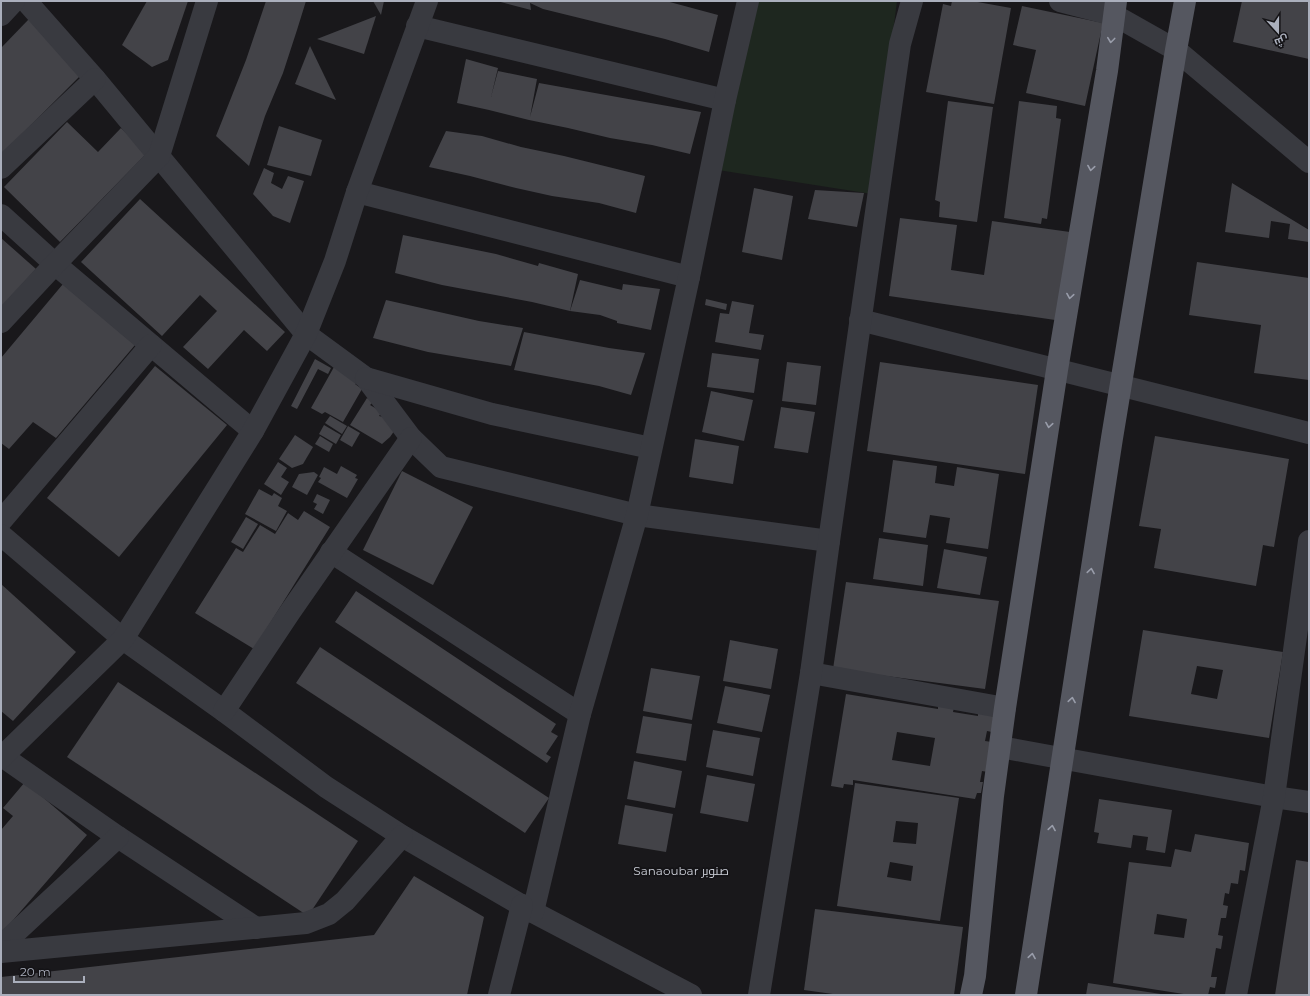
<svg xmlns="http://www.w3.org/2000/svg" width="1310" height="996" font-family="Montserrat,Cairo,sans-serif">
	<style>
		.green { fill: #1e271f }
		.building { fill: #434348; fill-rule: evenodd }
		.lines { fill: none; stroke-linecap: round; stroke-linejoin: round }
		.minor { stroke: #393a40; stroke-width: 22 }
		.major { stroke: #555760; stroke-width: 22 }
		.oneway { stroke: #999daa }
		.labels { text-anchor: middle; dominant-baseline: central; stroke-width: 3.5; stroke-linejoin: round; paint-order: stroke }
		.neighbourhood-label { font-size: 12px; fill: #cbced7; stroke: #141316 }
	</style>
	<rect width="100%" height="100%" fill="#19181b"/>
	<path class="green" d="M756 1H897L872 194 718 170Z"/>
	<g class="building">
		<path d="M147 1H188L168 60 152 67 122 45Z"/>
		<path d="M266 1H306L297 30 283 73 265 116 249 166 216 136 246 60Z"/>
		<path d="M373 1H384L381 15Z"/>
		<path d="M497 1H666L718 15 709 52 665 39 543 9 530 3 531 10Z"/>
		<path d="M952 1H972L1011 8 994 104 926 92 943 4 951 6Z"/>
		<path d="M1242 1H1309V59L1233 42Z"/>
		<path d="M1022 6 1103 23 1085 106 1026 93 1036 50 1013 45Z"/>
		<path d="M376 16 364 54 317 39Z"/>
		<path d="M29 19 83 73 1 155V48Z"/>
		<path d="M310 46 336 100 295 84Z"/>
		<path d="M466 59 498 68 491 97 498 71 537 79 530 117 539 83 701 112 690 154 652 145 610 138 568 128 529 120 489 110 457 103Z"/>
		<path d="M948 101 993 107 977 222 939 217 940 202 935 200Z"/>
		<path d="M1019 101 1057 106 1056 118 1061 119 1047 219 1042 218 1041 224 1004 218Z"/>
		<path d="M67 122 98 152 121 128 147 153 60 242 4 187Z"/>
		<path d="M279 126 322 140 311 176 267 165Z"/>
		<path d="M446 131 482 136 521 147 564 156 645 176 636 213 599 203 552 196 516 188 470 176 429 167Z"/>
		<path d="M264 168 274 173 271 183 282 189 288 176 304 181 290 223 273 216 253 194Z"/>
		<path d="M1232 183 1309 230V242L1288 239 1290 224 1271 221 1269 238 1225 232Z"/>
		<path d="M754 188 793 196 782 260 742 252Z"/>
		<path d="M815 190 864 193 857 227 808 219Z"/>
		<path d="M140 199 285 332 267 351 244 330 208 369 183 347 217 311 200 295 162 336 81 262Z"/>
		<path d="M900 218 957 225 951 270 984 275 992 221 1070 232 1062 321 889 296Z"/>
		<path d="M403 235 496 254 538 266 539 263 578 274 570 311 532 302 442 285 395 273Z"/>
		<path d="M1 238 36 269 1 308Z"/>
		<path d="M1197 262 1309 278V380L1254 373 1261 325 1189 315Z"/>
		<path d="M580 280 622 290 623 284 660 289 651 330 617 323V321L600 315 570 311Z"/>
		<path d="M63 284 135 345 56 438 33 422 9 449 1 443V358Z"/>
		<path d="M706 299 727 304 726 310 705 305Z"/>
		<path d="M386 300 479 321 523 328 511 366 428 352 373 338Z"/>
		<path d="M732 301 754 305 749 333 764 335 761 350 715 342 720 313 729 314Z"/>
		<path d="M524 332 609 348 645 353 631 395 599 386 514 370Z"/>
		<path d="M712 353 759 359 754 393 707 387Z"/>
		<path d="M315 359 331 368 328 374 318 369 297 409 291 406Z"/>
		<path d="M787 362 821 366 816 405 782 401Z"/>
		<path d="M880 362 1038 385 1025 474 867 451Z"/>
		<path d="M155 366 227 425 119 557 47 498Z"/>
		<path d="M334 367 357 380 355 384 362 389 343 422 325 412 322 414 311 408Z"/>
		<path d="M711 391 753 400 744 441 702 432Z"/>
		<path d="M367 398 373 402 370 405 382 412 379 416 387 418 397 427 390 437 382 444 350 425Z"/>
		<path d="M781 407 815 412 808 453 774 448Z"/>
		<path d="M330 416 347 426 342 434 325 423Z"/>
		<path d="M324 425 341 435 336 444 319 434Z"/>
		<path d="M348 426 360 433 352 447 340 440Z"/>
		<path d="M295 435 313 447 303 464 292 468 279 459Z"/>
		<path d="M320 436 333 444 329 452 315 444Z"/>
		<path d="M1155 436 1289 459 1274 547 1263 545 1256 586 1154 568 1161 529 1139 526Z"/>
		<path d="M695 439 739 446 733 484 689 477Z"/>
		<path d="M893 460 937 466 935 483 954 486 957 467 999 474 988 549 946 543 950 518 930 515 926 538 883 532Z"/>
		<path d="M278 462 287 468 281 477 289 482 281 495 264 484Z"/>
		<path d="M341 466 357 475 355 478 358 479 347 498 318 482 321 478 319 477 324 467 337 474Z"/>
		<path d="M402 471 473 507 433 585 363 550Z"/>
		<path d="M314 472 318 475 307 495 292 487 299 474Z"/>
		<path d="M259 489 272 496 274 493 282 498 278 506 287 511 276 531 245 514Z"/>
		<path d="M317 494 330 500 323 514 314 509 317 504 313 502Z"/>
		<path d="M304 511 330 527 254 649 195 613 236 548 243 552 260 525 275 534 288 513 298 520Z"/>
		<path d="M246 517 258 524 243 549 231 542Z"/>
		<path d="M879 538 928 545 923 586 873 579Z"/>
		<path d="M944 549 987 557 980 595 937 588Z"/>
		<path d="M846 582 999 601 985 689 833 669Z"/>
		<path d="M1 584 76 652 13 721 1 711Z"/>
		<path d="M356 591 556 724 551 732 558 736 546 754 551 757 547 763 335 622Z"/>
		<path d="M1143 630 1283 652 1269 738 1129 716ZM1197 666 1223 670 1217 699 1191 694Z"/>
		<path d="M730 640 778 649 771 689 723 681Z"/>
		<path d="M320 647 549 798 525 833 296 683Z"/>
		<path d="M651 668 700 676 692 720 643 711Z"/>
		<path d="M118 682 358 841 308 916 67 757Z"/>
		<path d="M725 686 770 695 762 732 717 723Z"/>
		<path d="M846 694 938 709V704L954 707 953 712 978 716V711L994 717 992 732 987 731 985 741 992 742 988 772 982 771 980 782H983L981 793H977L975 799 853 780V785L844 784 843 788 831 786ZM897 732 935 738 930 766 892 760Z"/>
		<path d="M643 716 692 724 686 761 636 753Z"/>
		<path d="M713 730 760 738 753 776 706 767Z"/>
		<path d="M634 761 682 771 675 808 627 799Z"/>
		<path d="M707 775 755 784 748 822 700 813Z"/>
		<path d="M25 782 87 835 1 934V830L13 816 3 808Z"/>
		<path d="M855 783 959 798 940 921 837 906ZM896 821 918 823 916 844 893 842ZM890 862 913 866 911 881 887 877Z"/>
		<path d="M1099 799 1172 810 1165 853 1146 850 1148 837 1133 835 1131 848 1097 843 1099 833 1094 832Z"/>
		<path d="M625 805 673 814 666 852 618 844Z"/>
		<path d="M1195 834 1249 843 1245 871 1240 870 1238 884 1231 883 1229 894 1225 893 1223 905 1228 906 1226 918H1221L1218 935 1223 936 1221 949 1216 948 1211 977H1217L1215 988 1210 987 1208 995H1190L1113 983 1129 862 1171 867 1175 849 1191 852ZM1157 914 1187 919 1184 938 1154 934Z"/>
		<path d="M1296 860 1309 862V995H1275Z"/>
		<path d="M414 876 484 917 467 995H1V977L374 935Z"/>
		<path d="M815 909 963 927 954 995H840L804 990Z"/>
		<path d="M1088 983 1161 994V995H1086Z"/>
	</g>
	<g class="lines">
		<g class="minor">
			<path d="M26 1 95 79 306 334 366 378 411 438 441 467 637 515 829 541"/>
			<path d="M1060 1 1114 15 1176 50 1309 162"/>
			<path d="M1 15 14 1"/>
			<path d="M417 26 725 100"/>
			<path d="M1 168 95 79"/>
			<path d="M357 192 689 277"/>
			<path d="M1 215 55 264 253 431"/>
			<path d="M860 320 1309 433"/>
			<path d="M1 322 55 264 159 156 207 1"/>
			<path d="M366 378 492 414 651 448"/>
			<path d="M1 521 151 345"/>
			<path d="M1 535 123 639 224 711 326 787 402 836 533 912 691 995"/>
			<path d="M331 552 580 714"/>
			<path d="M811 673 1005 708"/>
			<path d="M224 711 290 612 411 438"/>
			<path d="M1000 747 1274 797 1309 802"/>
			<path d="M2 756 118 837 256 928"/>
			<path d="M1 758 123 639 253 431 306 334 335 261 357 192 427 1"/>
			<path d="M533 912 580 714 637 515 689 277 725 100 748 1"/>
			<path d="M1 946 118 837"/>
			<path d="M1 952 306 923 329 914 345 901 402 836"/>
			<path d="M499 995 522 905"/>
			<path d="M759 995 811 673 829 541 900 44 912 1"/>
			<path d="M1236 995 1274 797 1309 541"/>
		</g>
		<g class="major">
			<path d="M971 995 975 976 993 796 1005 708 1057 370 1107 71 1116 1"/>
			<path d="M1026 995 1112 438 1176 50 1185 1"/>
		</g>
	</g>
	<defs><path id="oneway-chevron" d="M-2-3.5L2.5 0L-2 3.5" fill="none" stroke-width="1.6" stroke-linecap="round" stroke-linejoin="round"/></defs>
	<g class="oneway">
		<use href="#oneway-chevron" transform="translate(1111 40) rotate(97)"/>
		<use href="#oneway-chevron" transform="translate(1091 168) rotate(99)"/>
		<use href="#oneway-chevron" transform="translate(1070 296) rotate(99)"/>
		<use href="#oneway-chevron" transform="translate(1049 425) rotate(99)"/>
		<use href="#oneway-chevron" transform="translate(1091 571) rotate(-81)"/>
		<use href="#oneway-chevron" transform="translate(1072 700) rotate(-81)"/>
		<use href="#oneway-chevron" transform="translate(1052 828) rotate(-81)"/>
		<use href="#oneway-chevron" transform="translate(1032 956) rotate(-81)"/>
	</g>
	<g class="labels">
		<g class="neighbourhood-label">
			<text x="681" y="870">Sanaoubar صنوبر</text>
		</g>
	</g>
	<rect width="1310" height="996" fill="none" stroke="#aaafbc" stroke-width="4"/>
	<g transform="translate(1278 32) rotate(159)" stroke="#141316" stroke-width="3" paint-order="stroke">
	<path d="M0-3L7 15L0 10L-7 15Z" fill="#aaafbc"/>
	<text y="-6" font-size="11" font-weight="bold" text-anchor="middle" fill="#aaafbc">ش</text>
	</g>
	<path d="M14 976v6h70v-6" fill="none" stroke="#aaafbc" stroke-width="2"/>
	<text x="20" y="976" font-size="12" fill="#aaafbc" stroke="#141316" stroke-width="3" paint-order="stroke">20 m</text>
</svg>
